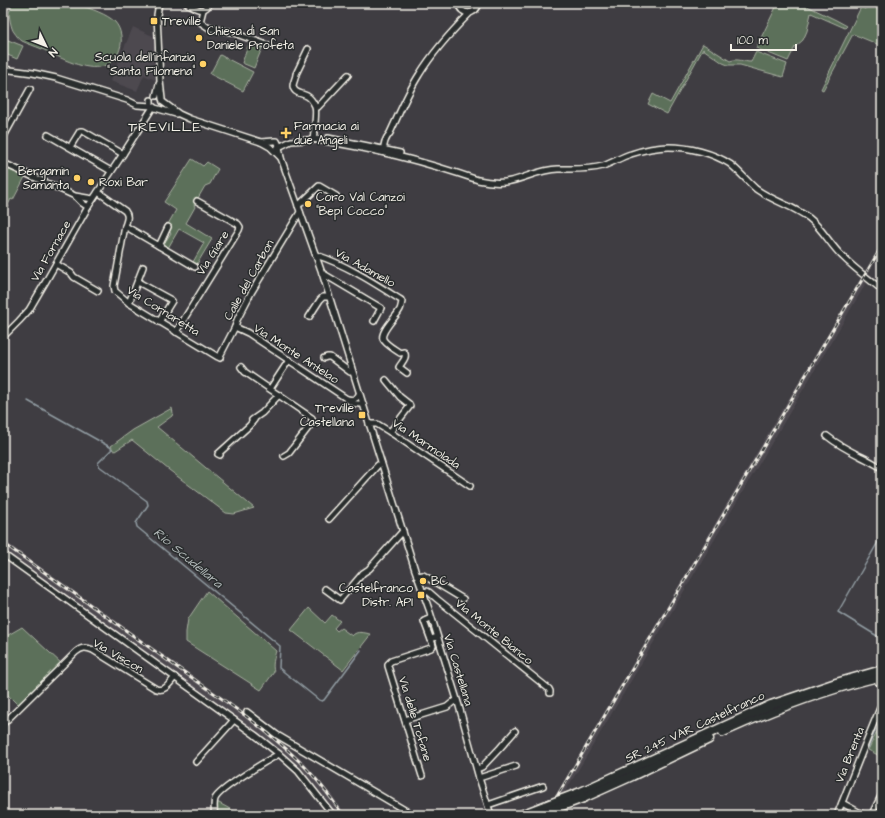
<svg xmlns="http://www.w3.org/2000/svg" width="885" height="818" font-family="'Architects Daughter',sans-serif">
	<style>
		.built { fill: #4d4850 }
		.green { fill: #5c705a; stroke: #a8b0a1 }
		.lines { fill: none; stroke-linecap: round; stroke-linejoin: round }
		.stream { stroke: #919ca2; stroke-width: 1.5 }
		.minor-casing { stroke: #f4f1e8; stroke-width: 8 }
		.highway-casing { stroke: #f4f1e8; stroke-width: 11 }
		.minor { stroke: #2a2d2e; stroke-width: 5 }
		.highway { stroke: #2a2d2e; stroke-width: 8 }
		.rail-casing { stroke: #f4f1e8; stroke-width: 3 }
		.rail { stroke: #2a2d2e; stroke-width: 1.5; stroke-dasharray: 4.5; stroke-linecap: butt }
		.highway-bridge-casing { stroke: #f4f1e8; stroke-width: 11; stroke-linecap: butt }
		.highway-bridge { stroke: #2a2d2e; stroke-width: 8 }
		.poi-dot { fill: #ffd166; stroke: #2a2d2e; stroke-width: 1.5 }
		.labels { text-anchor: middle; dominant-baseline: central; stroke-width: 3; stroke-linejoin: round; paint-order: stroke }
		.poi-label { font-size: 12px; fill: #f4f1e8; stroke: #2a2d2e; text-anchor: start }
		.street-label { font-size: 12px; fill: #f4f1e8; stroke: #2a2d2e }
		.water-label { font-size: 13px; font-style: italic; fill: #b2b9b9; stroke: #2a2d2e }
		.quarter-label { font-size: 14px; letter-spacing: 1px; fill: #f4f1e8; stroke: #2a2d2e }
	</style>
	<rect width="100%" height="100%" fill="#3f3d42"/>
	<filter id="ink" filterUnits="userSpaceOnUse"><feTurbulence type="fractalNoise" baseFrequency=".025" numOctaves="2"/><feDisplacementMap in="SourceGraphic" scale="8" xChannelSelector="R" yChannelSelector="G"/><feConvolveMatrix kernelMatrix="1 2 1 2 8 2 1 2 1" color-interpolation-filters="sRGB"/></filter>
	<g filter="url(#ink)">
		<g class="built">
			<path d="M133 27 155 37V80L144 75 137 91 110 81Z"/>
			<path d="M863 277 867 280 862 290 586 757 551 815H544L777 418Z"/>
			<path d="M3 540 215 692 281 743 301 759 334 798 346 815H337L319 790 300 769 258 733 233 714 3 550Z"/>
		</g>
		<g class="green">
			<path d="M13 3H80V5C91 9 107 14 115 22 128 37 120 65 99 67 82 70 57 56 42 49 35 46 28 44 22 41 19 39 16 35 14 32 11 29 9 15 9 12 10 9 12 6 13 3Z"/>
			<path d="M778 3H801L836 20 847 26 845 28 811 13 807 31 803 40 795 47 788 61 756 48Z"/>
			<path d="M869 3H882V46L853 34 823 90 821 89 861 7 865 9Z"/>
			<path d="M3 38 23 46 17 59 3 53Z"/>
			<path d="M249 43 262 48 254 68 242 63Z"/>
			<path d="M703 44 719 54 730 61C738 58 743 62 751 62L756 52 787 64 783 77 740 65H728L723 63 703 49 667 114 648 104 653 94 670 103Z"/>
			<path d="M220 55 253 72 243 91 210 74Z"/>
			<path d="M192 159 203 166 207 162 218 169 210 184 205 186 194 205 195 207 186 223 212 239 197 264 193 262 204 243 179 229 168 248 163 245 171 233 167 231V226L176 210 164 202Z"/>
			<path d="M3 167 25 177 13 200 11 199 8 205 9 206 8 208 3 205Z"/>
			<path d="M172 408 173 413 172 416 157 427 254 508 234 514 226 513 169 470 132 440 115 451 113 450 111 446 133 430Z"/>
			<path d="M207 591 276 651C274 658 272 665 274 672L261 690 186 642V632L188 619Z"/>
			<path d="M309 608 325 623 332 615 340 621 334 628 337 631 341 628 352 636C357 630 364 633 371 634L343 670 291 630Z"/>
			<path d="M22 627 62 664 19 706 3 690V638Z"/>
			<path d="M878 730 882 732V757L868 750Z"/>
			<path d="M216 802 219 803 241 815H215L216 812Z"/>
		</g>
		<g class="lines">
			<g class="stream">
				<path d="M28 401 110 447 112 449 98 463 99 466 147 501 148 505 136 523 137 527 280 646 279 668 319 700 322 701 324 700 361 650"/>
				<path d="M882 535 838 612 882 639"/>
				<path d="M868 748 876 729"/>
				<path d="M842 813 844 808"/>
			</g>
			<defs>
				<g id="minor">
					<path d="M159 3 157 15 160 81 162 99"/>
					<path d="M186 3C195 8 203 15 210 3"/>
					<path d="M458 3C461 16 476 16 479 3"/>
					<path d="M203 10 200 22 209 28 231 32 267 45"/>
					<path d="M308 49 296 74C296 78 293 82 293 86 294 94 302 93 307 96 311 98 313 102 315 106 317 112 314 132 313 140"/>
					<path d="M3 69 33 73 56 78 127 100 137 105 152 106"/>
					<path d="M156 96 159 84"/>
					<path d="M151 100V105L155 108 176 114"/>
					<path d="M163 102 179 114 190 119 261 142 270 147 281 158"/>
					<path d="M316 108 318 107 348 75"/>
					<path d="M48 135 111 171"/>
					<path d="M3 138 30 89"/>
					<path d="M328 138 368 146 400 153"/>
					<path d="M317 140C371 148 426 162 478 180 487 182 496 183 505 182 523 180 539 169 558 169 572 169 588 170 603 166 612 163 621 157 631 154 643 150 656 147 669 147 689 147 713 153 730 164 739 171 747 181 756 189 773 201 793 206 809 218 823 229 830 245 843 257 855 269 869 279 882 290"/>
					<path d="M261 142 274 141H277L279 145 277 149"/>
					<path d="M72 144 80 131H83L123 154"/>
					<path d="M279 147 281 158 322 273 415 570 430 612 459 706 479 778 491 815"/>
					<path d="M279 147 291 141 320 139"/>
					<path d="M384 150C383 144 386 138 390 133 399 114 408 92 419 75 433 52 452 31 470 13"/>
					<path d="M3 163 75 196 93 199"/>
					<path d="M98 192 125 211C129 216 127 220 125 226L114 286 115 291 129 303 218 357 220 358V356L235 327 237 320 251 293 300 212"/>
					<path d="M76 197 82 203 88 207"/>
					<path d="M298 206 319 186 336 196"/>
					<path d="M125 226 195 267"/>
					<path d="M159 246 168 227"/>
					<path d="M316 255C347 265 374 283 401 300L402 302C401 305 401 309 399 311 396 317 380 332 383 339 386 345 395 349 400 353L404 352C408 357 402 362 399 367L407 373"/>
					<path d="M56 264 71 273 74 277 98 291"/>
					<path d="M322 273 381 308 374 321"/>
					<path d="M138 282 171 300 172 301 159 322"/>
					<path d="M129 303 143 267"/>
					<path d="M309 317 320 300 323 297H329"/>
					<path d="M235 327 248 333 347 399C352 404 355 404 363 404"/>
					<path d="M176 332 239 230 240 227 238 224 197 201"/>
					<path d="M3 337 19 321 29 310 46 281 88 207 123 154 153 107"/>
					<path d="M324 358 327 357H330L350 372H352"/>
					<path d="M241 367 245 372 312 418V423L289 453 284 456"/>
					<path d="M386 380 400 397 409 404 410 406 390 432"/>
					<path d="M270 389 289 360"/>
					<path d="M347 399C352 400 357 400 359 394"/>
					<path d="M252 420 262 413 279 395"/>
					<path d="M369 424H377L390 432 470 486"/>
					<path d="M827 436C837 444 848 450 860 456 867 459 875 464 882 468"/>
					<path d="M220 455 218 454 249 426 254 420"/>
					<path d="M329 519 378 465 381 463"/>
					<path d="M3 554 255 735 279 754 298 771 333 815"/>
					<path d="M417 576 423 575 463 599"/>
					<path d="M325 589 340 600 363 573 369 569 403 531"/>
					<path d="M423 593 427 591 429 592 437 599 549 689 550 691V693"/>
					<path d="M431 640 424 621 431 618"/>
					<path d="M878 682 882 683"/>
					<path d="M247 712 277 735 413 815"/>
					<path d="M405 720 447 707 453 702 457 701"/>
					<path d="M3 724 76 652C82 647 86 647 93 650L156 689C165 692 170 683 175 677"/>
					<path d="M196 762 234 720"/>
					<path d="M477 769 482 767 484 765 500 748 515 731"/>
					<path d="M422 776 388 666V664L391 661 431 648 433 646 431 639 437 637"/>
					<path d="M479 778 516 766"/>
					<path d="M842 803 864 815"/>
					<path d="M488 805 543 786"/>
					<path d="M214 815C215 810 213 804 215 799 219 789 268 760 279 754"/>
					<path d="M837 815 864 747 882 703"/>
					<path d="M870 815 872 814 882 794"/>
				</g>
				<g id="highway">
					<path d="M723 732C774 709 827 689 882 676"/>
					<path d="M581 792 771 705 836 683 882 670"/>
					<path d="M583 798 632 776 709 739"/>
				</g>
			</defs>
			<use href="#minor" class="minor-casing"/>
			<use href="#highway" class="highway-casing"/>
			<use href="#minor" class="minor"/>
			<use href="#highway" class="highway"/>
			<defs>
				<g id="rail">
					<path d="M3 543C60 583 117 624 174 665 216 695 261 724 299 761 316 777 330 796 343 815"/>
					<path d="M546 815 882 246"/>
				</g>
			</defs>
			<use href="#rail" class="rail-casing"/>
			<use href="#rail" class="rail"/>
			<defs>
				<g id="highway-bridge">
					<path d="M521 815 581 792"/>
					<path d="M538 815 583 798"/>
				</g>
			</defs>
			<use href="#highway-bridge" class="highway-bridge-casing"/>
			<use href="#highway-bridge" class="highway-bridge"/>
		</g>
	</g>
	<g class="poi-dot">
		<rect x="150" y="17" width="8" height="8" rx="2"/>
		<circle cx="199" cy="38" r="4"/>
		<circle cx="203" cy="64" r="4"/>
		<path d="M284 127h4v4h4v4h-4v4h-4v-4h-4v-4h4z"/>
		<circle cx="77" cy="178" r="4"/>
		<circle cx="91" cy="182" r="4"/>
		<circle cx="308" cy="204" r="4"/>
		<rect x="358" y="411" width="8" height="8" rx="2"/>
		<circle cx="423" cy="581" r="4"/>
		<rect x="417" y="591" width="8" height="8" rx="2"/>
	</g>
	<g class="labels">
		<g class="poi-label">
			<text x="162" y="21">Treville</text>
			<text x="207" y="31">Chiesa di San<tspan x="207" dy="14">Daniele Profeta</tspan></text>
			<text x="195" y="57" text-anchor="end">Scuola dell'infanzia<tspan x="195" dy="14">"Santa Filomena"</tspan></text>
			<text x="294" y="126">Farmacia ai<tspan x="294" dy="14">due Angeli</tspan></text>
			<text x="69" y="171" text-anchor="end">Bergamin<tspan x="69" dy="14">Samanta</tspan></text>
			<text x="99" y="182">Roxi Bar</text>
			<text x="316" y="197">Coro Val Canzoi<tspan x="316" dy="14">"Bepi Cocco"</tspan></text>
			<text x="354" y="408" text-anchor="end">Treville<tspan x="354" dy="14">Castellana</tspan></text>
			<text x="431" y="581">BC</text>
			<text x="413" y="588" text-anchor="end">Castelfranco<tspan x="413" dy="14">Distr. API</tspan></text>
		</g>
		<g class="street-label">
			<text transform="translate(51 251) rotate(-60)">Via Fornace</text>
			<text transform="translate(213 253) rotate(-58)">Via Giare</text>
			<text transform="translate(365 268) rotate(29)">Via Adamello</text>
			<text transform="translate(249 280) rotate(-61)">Calle del Carbon</text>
			<text transform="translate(163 311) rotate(32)">Via Cornaretta</text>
			<text transform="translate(296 354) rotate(33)">Via Monte Antelao</text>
			<text transform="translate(426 444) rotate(34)">Via Marmolada</text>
			<text transform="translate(494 632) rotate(39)">Via Monte Bianco</text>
			<text transform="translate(118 656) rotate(30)">Via Viscon</text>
			<text transform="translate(458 670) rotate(73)">Via Castellana</text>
			<text transform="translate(415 719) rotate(73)">Via delle Tofane</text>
			<text transform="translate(695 727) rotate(-25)">SR 245 VAR Castelfranco</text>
			<text transform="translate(850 755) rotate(-68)">Via Brenta</text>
		</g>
		<g class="water-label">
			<text transform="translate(188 558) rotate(40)">Rio Scudellara</text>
		</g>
		<g class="quarter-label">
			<text x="165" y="127">TREVILLE</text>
		</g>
	</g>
	<rect width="885" height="818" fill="none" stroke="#2a2d2e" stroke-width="16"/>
	<rect x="8" y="8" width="869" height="802" fill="none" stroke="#f4f1e8" stroke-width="1.5" filter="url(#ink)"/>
	<g transform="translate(46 46) rotate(133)" stroke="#2a2d2e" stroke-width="3" paint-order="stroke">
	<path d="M0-3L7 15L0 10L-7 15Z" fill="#f4f1e8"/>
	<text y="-6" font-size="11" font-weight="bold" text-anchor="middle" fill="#f4f1e8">N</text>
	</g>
	<path d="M731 44v6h65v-6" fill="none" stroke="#f4f1e8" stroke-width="2"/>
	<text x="737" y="44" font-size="12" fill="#f4f1e8" stroke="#2a2d2e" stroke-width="3" paint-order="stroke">100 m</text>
</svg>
